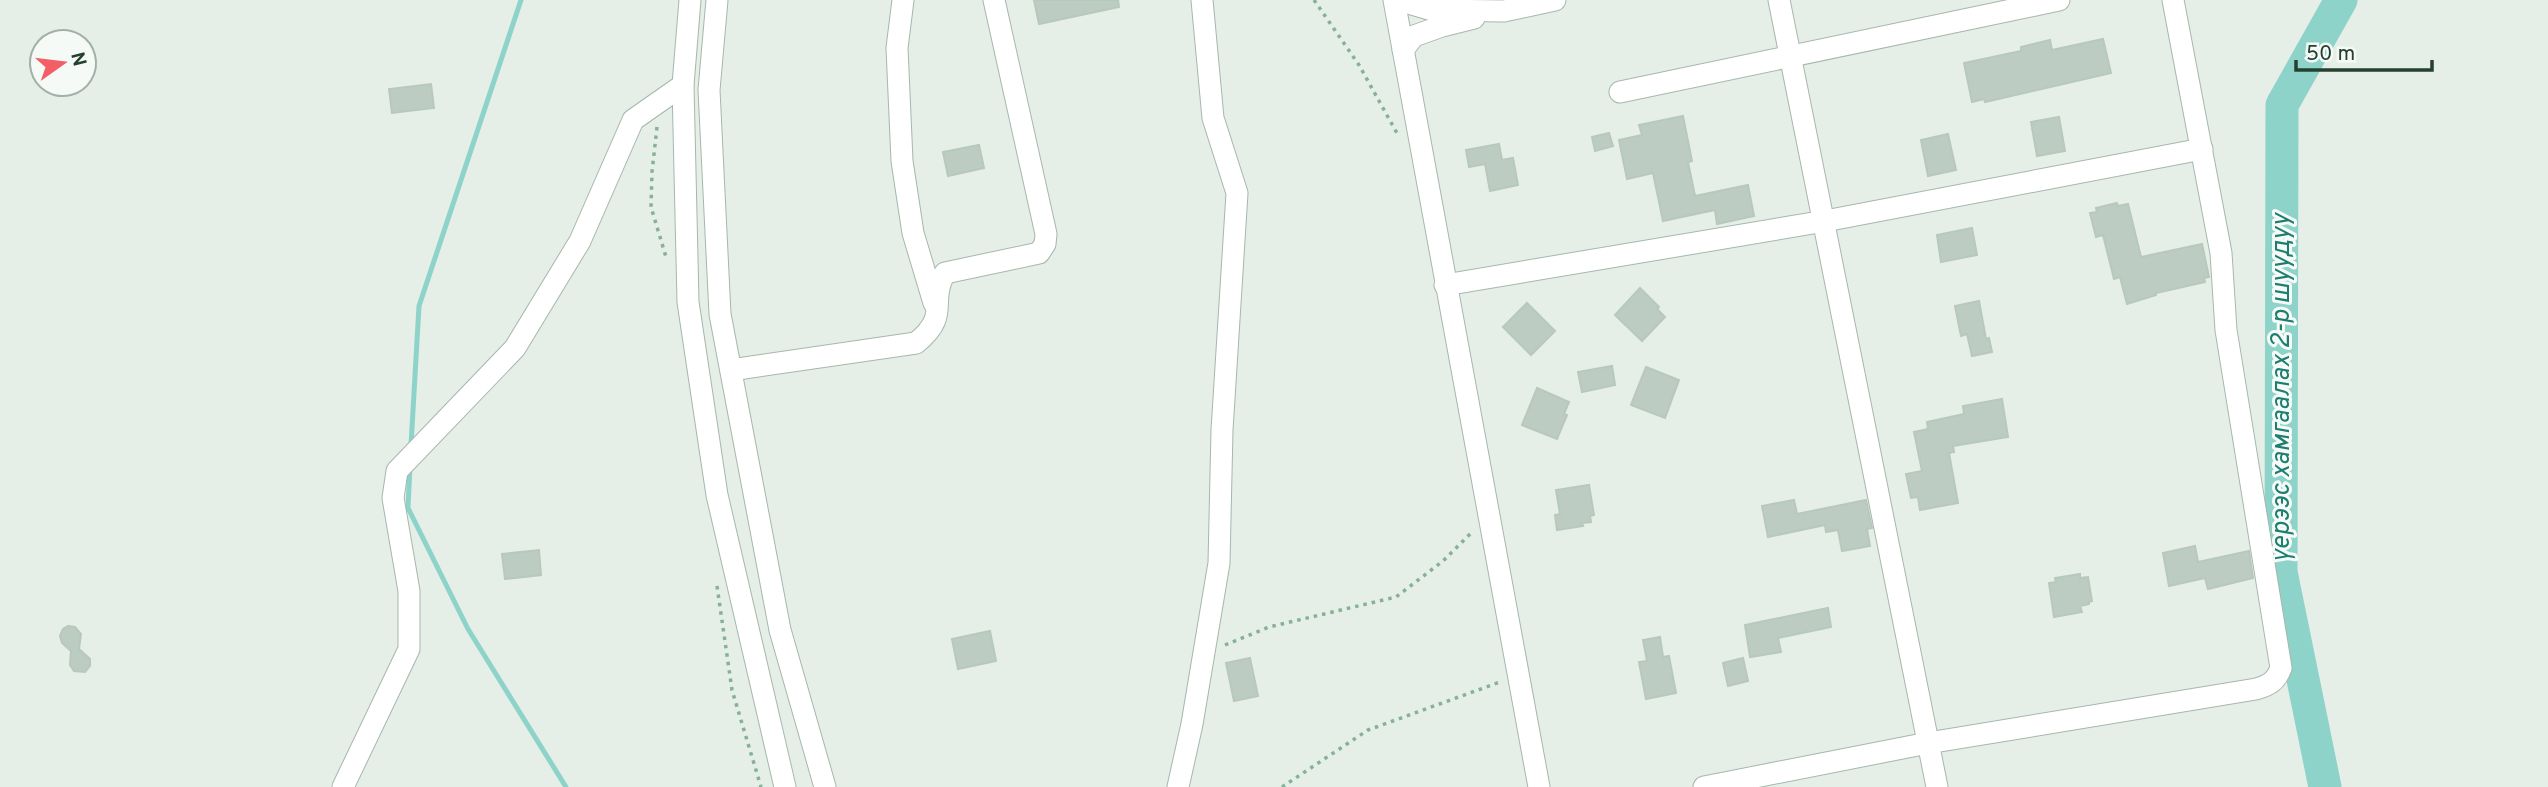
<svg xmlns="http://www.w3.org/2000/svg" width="2548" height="787" font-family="Overpass,sans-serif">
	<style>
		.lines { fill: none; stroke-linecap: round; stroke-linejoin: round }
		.stream { stroke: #8ed3c9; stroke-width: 5 }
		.river { stroke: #8ed3c9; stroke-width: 33 }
		.building { fill: #bdccc2; stroke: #b7c8bc; stroke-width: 2 }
		.minor-casing { stroke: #a7b7ac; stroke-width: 23 }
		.path { stroke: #85b297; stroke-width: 3.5; stroke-dasharray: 3.5 5; stroke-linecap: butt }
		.minor { stroke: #fff; stroke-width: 21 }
		.labels { text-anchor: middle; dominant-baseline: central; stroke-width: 6; stroke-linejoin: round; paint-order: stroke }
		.water-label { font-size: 26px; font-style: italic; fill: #1d7d71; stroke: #f6faf7 }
	</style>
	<rect width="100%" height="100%" fill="#e5eee7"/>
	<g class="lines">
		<g class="stream">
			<path d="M411 445 419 306 521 0"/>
			<path d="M410 466 408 508 468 629 566 787"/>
		</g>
		<path class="river" d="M2325 787 2281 572 2282 105 2341 0"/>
	</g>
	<g class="building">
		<path d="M1034 0H1118L1119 7 1039 24Z"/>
		<path d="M2103 39 2111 73 1985 102 1984 99 1972 102 1964 63 2021 51V47L2050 40 2052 50Z"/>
		<path d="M431 84 434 108 392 113 389 89Z"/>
		<path d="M1683 116 1692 161 1688 162 1695 196 1748 185 1754 216 1717 224 1715 210 1663 221 1653 173 1627 179 1619 140 1642 135 1639 125Z"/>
		<path d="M2059 117 2065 151 2037 156 2031 122Z"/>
		<path d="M1609 133 1613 146 1595 151 1592 137Z"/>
		<path d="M1948 134 1956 170 1928 176 1921 140Z"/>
		<path d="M1499 144 1502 160 1513 158 1518 185 1490 191 1485 164 1469 167 1466 150Z"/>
		<path d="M979 145 984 168 948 176 943 152Z"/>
		<path d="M2117 203 2118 206 2128 204 2141 257 2202 244 2209 277 2204 278 2205 282 2156 293V295L2127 304 2120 277 2114 279 2103 235 2096 237 2090 213 2097 212 2096 208Z"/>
		<path d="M1972 228 1977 255 1941 262 1937 235Z"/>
		<path d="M1640 288 1659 307 1657 309 1665 317 1642 341 1615 315Z"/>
		<path d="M1979 301 1986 339 1989 338 1992 352 1972 356 1967 334 1961 336 1955 306Z"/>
		<path d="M1527 303 1555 331 1531 355 1503 327Z"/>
		<path d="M1612 366 1615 385 1582 392 1578 372Z"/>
		<path d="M1646 367 1679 380 1665 418 1631 405Z"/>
		<path d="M1537 388 1569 402 1564 414 1567 415 1557 439 1522 425Z"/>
		<path d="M2002 399 2008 437 1953 446 1954 452 1949 453 1958 503 1920 510 1918 497 1911 498 1906 474 1922 471 1914 432 1928 429 1927 422 1964 414 1963 406Z"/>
		<path d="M1589 485 1594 515 1590 516 1591 522 1582 523 1583 526 1557 530 1555 515 1560 514 1556 490Z"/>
		<path d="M1794 500 1797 514 1866 500 1872 528 1867 529 1870 546 1842 551 1838 530 1826 532 1825 525 1768 537 1762 506Z"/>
		<path d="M2195 546 2198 562 2249 551 2253 578 2208 589 2205 578 2169 586 2163 553Z"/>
		<path d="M539 550 541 575 505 579 502 554Z"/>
		<path d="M2080 574V578L2088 577 2092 601 2089 602V604L2080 606 2082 612 2054 617 2049 583 2056 582 2055 578Z"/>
		<path d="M1828 608 1831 627 1778 638 1781 652 1750 657 1745 625Z"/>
		<path d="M68 626 75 627 81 634 79 649 90 659V666L85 672 74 671 70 665 71 651 62 643 60 636 63 629Z"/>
		<path d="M990 631 996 661 958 669 952 639Z"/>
		<path d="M1660 637 1663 657 1669 656 1676 693 1646 699 1639 662 1647 661 1643 640Z"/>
		<path d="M1250 658 1258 696 1234 701 1226 663Z"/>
		<path d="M1743 658 1748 681 1728 686 1723 663Z"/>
	</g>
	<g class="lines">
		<defs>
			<g id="minor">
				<path d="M690 0 683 85 688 302 717 495 785 787"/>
				<path d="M717 0 709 90 720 314 780 630 825 787"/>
				<path d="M903 0 897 48 902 161 913 233 934 303"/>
				<path d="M1394 0 1539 787"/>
				<path d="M1398 0 1432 10 1504 11 1555 0"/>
				<path d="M1779 0 1937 787"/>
				<path d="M1403 50 1414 36 1442 26 1474 18"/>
				<path d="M1620 92 2059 0"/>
				<path d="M1445 285 1825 221 2202 149"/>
				<path d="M731 370 916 343C951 315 928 302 945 273L1039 253 1045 244 1046 234 994 0"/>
				<path d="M343 787 409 649V591L393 498 397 471 515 348 580 241 633 120 683 85"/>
				<path d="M1178 787 1192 724 1219 563 1222 430 1237 193 1213 118 1202 0"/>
				<path d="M1704 787 1928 743 2256 689C2270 685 2276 681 2281 668L2226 330 2221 253 2173 0"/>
			</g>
		</defs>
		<use href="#minor" class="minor-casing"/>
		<g class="path">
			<path d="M1314 0 1359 65 1398 135"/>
			<path d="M657 127 652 172 651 207 666 257"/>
			<path d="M717 586 732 690 761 787"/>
			<path d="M1225 645 1269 627 1396 597 1443 561 1472 532"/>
			<path d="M1282 787 1368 730 1500 682"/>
		</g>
		<use href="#minor" class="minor"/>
	</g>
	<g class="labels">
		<g class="water-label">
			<text transform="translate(2282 388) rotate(-90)">үерээс хамгаалах 2-р шуудуу</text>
		</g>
	</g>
	<g transform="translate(63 63) rotate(76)"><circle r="33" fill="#f6faf7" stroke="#a2b0a7" stroke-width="2"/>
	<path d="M0-5L12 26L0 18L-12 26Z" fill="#f25f66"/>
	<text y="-10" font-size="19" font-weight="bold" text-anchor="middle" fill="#244130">N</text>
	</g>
	<path d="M2296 60v10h136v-10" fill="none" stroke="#244130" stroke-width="3.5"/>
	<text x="2306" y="60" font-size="21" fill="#244130" stroke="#f6faf7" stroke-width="5" paint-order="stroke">50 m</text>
</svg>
